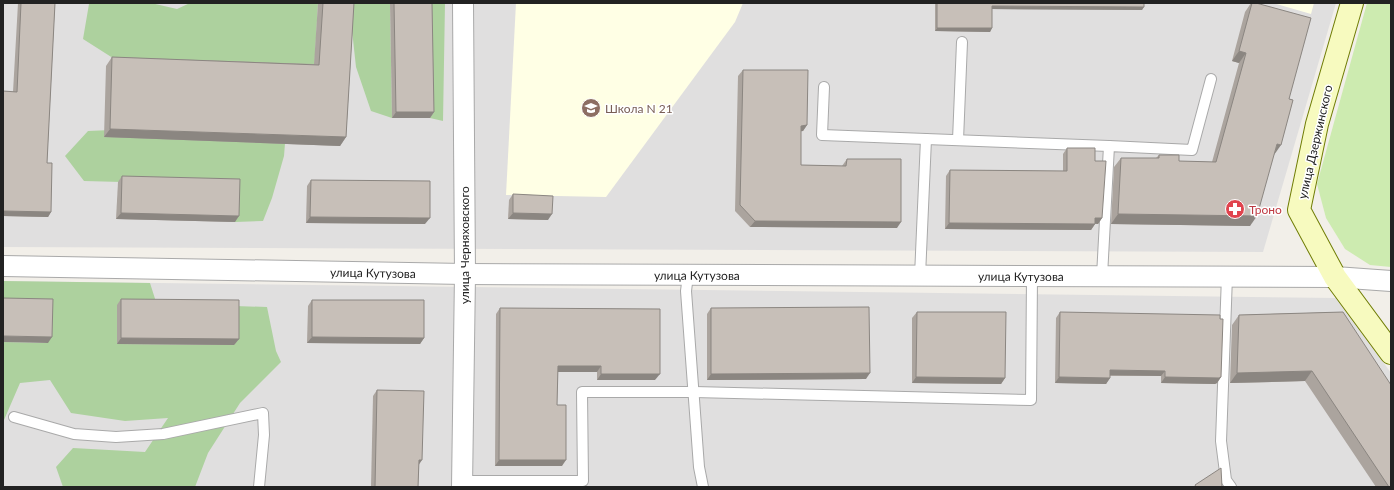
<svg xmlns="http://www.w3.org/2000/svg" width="1394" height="490" font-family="Lato,sans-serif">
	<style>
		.residential { fill: #e0dfdf }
		.education { fill: #ffffe5 }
		.grass { fill: #cdebb0 }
		.forest { fill: #add19e }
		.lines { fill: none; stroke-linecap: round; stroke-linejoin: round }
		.lane-casing { stroke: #a9a9a9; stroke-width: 12 }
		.street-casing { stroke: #a9a9a9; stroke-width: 22 }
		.secondary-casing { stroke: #707d05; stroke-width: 24 }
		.lane { stroke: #fff; stroke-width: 10 }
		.street { stroke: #fff; stroke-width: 20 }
		.secondary { stroke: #f7fabf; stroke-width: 22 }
		.wall { fill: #aba49e }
		.shaded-wall { fill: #8b8681 }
		.building { fill: #c7bfb8; stroke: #8b8681 }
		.labels { text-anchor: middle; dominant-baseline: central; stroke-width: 3; stroke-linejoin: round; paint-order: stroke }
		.education-label { font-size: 12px; fill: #785e54; stroke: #fff; text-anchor: start }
		.street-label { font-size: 12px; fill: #222; stroke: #fff }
		.health-label { font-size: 12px; fill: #be3a42; stroke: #fff; text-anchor: start }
	</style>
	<rect width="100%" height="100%" fill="#f2efe9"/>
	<g class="residential">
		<path d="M3 3H1336L1263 252 3 247Z"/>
		<path d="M3 281 1337 298 1391 373V487H3Z"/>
	</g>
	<g class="education">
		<path d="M516 3H743L735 22 606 197 506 195Z"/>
		<path d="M1273 3H1314L1311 14Z"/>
	</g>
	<path class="grass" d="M1367 3H1391V267L1370 265 1345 249 1326 218 1317 184Z"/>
	<g class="forest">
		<path d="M107 3H151L177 9 190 3H318L312 106 288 105 284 156 272 198 263 221 235 222V185L84 181 65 156 88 131 157 128 116 60 83 39 89 4Z"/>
		<path d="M349 3H445L443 121 430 118 428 4H390L392 118 371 111 356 67Z"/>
		<path d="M3 281 150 283 157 305 117 344 234 345 235 306 267 307 276 351 281 362 240 403 208 453 195 487H63L56 467 73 448 145 452 168 418 125 421 71 413 50 380 20 383 4 420H3V342L47 343 3 304Z"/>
	</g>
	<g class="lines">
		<defs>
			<g id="lane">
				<path d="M824 87 822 135 926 139"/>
				<path d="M958 140 962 42"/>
				<path d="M688 275 686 291 699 467 703 487"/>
				<path d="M920 276 926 139 1109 146"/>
				<path d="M1102 276 1109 146 1192 150 1211 79"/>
				<path d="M1227 276 1221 441 1226 480 1231 487"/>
				<path d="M14 417 74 434 116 437 163 434 263 413 264 435 259 487"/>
				<path d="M462 481H583L582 392H694L1031 400 1032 276"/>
			</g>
			<g id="street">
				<path id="s1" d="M3 266 465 274 1335 277 1391 281"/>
				<path d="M462 487 465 274 463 3"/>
			</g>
			<path id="secondary" d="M1352 3 1317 124 1299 210 1335 277 1391 353"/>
		</defs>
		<use href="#lane" class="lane-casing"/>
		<use href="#street" class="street-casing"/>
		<use href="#secondary" class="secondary-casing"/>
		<use href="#lane" class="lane"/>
		<use href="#street" class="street"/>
		<use href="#secondary" class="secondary"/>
	</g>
	<g class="wall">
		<path d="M18 3H55L47 163 51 212 48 217 3 216V91L13 92Z"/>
		<path d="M318 3H354L346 137 340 146 104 137 106 66 112 57 314 64Z"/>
		<path d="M391 3H432L434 112 430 118H392L390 4Z"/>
		<path d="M935 3H1144L1142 10 992 9V28L990 32 935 31Z"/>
		<path d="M1251 3H1256L1274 154 1250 226 1111 224 1114 167 1121 158H1156L1159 155 1179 161 1212 162 1239 63 1232 61 1245 12Z"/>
		<path d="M743 70 807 125 803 131H801V165L842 166 847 159 897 228 750 227 735 211 738 76Z"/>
		<path d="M1067 148 1095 161 1102 218 1098 224H1095L1091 230 945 229 946 176 950 170 1063 171V154Z"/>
		<path d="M122 176 235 222 116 219 118 182Z"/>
		<path d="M311 180 425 224 306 223 307 186Z"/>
		<path d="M513 194 548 220 508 219 509 200Z"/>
		<path d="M121 299 239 339 234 345 117 344V305Z"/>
		<path d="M312 300 424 338 420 344 307 343 308 306Z"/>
		<path d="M500 308 655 380H597V372H558L557 405 562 466H495L496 314Z"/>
		<path d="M711 308 866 379 707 380V314Z"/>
		<path d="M917 312 1005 378 1001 384 912 383V318Z"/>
		<path d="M1060 312 1221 377 1217 383 1215 384 1161 383V376H1110V378L1106 384 1055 383 1056 318Z"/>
		<path d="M1343 312 1391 487H1376L1305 381 1230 383 1232 325 1239 315Z"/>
		<path d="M377 390 419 466 418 487H371L373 396Z"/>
	</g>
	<g class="shaded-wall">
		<path d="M992 6 1144 7 1142 10 990 9Z"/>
		<path d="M937 28H992L990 32 935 31Z"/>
		<path d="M1239 51 1246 53 1239 63 1232 61Z"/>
		<path d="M396 112H434L430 118H392Z"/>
		<path d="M807 125 803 131 797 132 801 126Z"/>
		<path d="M110 129 346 137 340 146 104 137Z"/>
		<path d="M1277 144 1281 145 1274 155Z"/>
		<path d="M3 211 51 212 48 217 3 216Z"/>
		<path d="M121 213 239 216 235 222 116 219Z"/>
		<path d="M513 213 552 214 548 220 508 219Z"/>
		<path d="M1118 214 1257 216 1250 226 1111 224Z"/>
		<path d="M310 217 430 218 425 224 306 223Z"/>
		<path d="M1095 218H1102L1098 224 1091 223Z"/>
		<path d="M755 221 901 222 897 228 750 227Z"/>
		<path d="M949 223 1095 224 1091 230 945 229Z"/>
		<path d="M3 336 52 337 48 343 3 342Z"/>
		<path d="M312 337 424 338 420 344 307 343Z"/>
		<path d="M121 338 239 339 234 345 117 344Z"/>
		<path d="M558 366H601L597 372H554Z"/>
		<path d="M1110 370 1165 371 1161 376 1106 375Z"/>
		<path d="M1312 371 1305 381 1230 383 1237 373Z"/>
		<path d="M870 373 866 379 707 380 711 374Z"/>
		<path d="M601 374H660L655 380H597Z"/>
		<path d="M916 377 1005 378 1001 384 912 383Z"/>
		<path d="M1059 377 1110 378 1106 384 1055 383Z"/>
		<path d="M1165 377H1221L1217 383 1215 384 1161 383Z"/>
		<path d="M419 460H422L418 466Z"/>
		<path d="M499 460H566L562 466H495Z"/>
	</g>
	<g class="building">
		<path d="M21 3H55L47 163H52L51 212 3 211V91L17 92Z"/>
		<path d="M323 3H354L346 137 110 129 112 57 319 65Z"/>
		<path d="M394 3H432L434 112H396Z"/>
		<path d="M937 3H1144V7L992 6V28H937Z"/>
		<path d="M1252 3H1256L1311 18 1289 99 1293 100 1281 145 1277 144 1257 216 1118 214 1121 158H1159V155H1179V161L1216 162 1246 53 1239 51Z"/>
		<path d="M743 70H808L807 125 801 126V165L846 166 847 159H901V222L755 221 740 205Z"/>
		<path d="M1067 148H1095V161H1106L1102 218H1095V224L949 223 950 170 1067 171Z"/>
		<path d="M122 176 240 179 239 216 121 213Z"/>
		<path d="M311 180 430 181V218L310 217Z"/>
		<path d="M513 194 553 196 552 214 513 213Z"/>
		<path d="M3 298 53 299 52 337 3 336Z"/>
		<path d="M121 299 239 300V339L121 338Z"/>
		<path d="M312 300H424V338L312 337Z"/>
		<path d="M869 307 870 373 711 374V308Z"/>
		<path d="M500 308 660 309V374H601V366H558L557 405H566V460H499Z"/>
		<path d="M917 312H1006L1005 378 916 377Z"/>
		<path d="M1060 312 1220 315V319H1223L1221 377 1219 378 1165 377V371L1110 370V378L1059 377Z"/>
		<path d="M1343 312 1391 385V487H1389L1312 371 1237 373 1239 315Z"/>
		<path d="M377 390 424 391 422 460H419L418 487H375Z"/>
		<path d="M1221 468 1222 487H1196L1195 485Z"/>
	</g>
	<defs>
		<symbol id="school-disc" viewBox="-11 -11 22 22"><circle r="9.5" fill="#8d6e63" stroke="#fff"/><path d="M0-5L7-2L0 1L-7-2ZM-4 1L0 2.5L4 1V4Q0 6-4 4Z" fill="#fff"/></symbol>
		<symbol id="pharmacy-disc" viewBox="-11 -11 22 22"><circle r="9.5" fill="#e0444e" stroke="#fff"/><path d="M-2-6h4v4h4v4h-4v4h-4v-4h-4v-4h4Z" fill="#fff"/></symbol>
	</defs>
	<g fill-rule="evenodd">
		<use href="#school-disc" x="580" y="97" width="22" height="22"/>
		<use href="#pharmacy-disc" x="1224" y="198" width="22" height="22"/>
	</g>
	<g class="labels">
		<g class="education-label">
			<text x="605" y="108">Школа N 21</text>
		</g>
		<g class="street-label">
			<text transform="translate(1315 142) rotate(-77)">улица Дзержинского</text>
			<text transform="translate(464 245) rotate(-90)">улица Черняховского</text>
			<text stroke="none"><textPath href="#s1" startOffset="370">улица Кутузова</textPath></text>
			<text stroke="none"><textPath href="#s1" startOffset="694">улица Кутузова</textPath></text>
			<text stroke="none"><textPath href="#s1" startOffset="1018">улица Кутузова</textPath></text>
		</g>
		<g class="health-label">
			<text x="1249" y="209">Троно</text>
		</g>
	</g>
	<rect width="1394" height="490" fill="none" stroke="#222222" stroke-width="8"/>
</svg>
